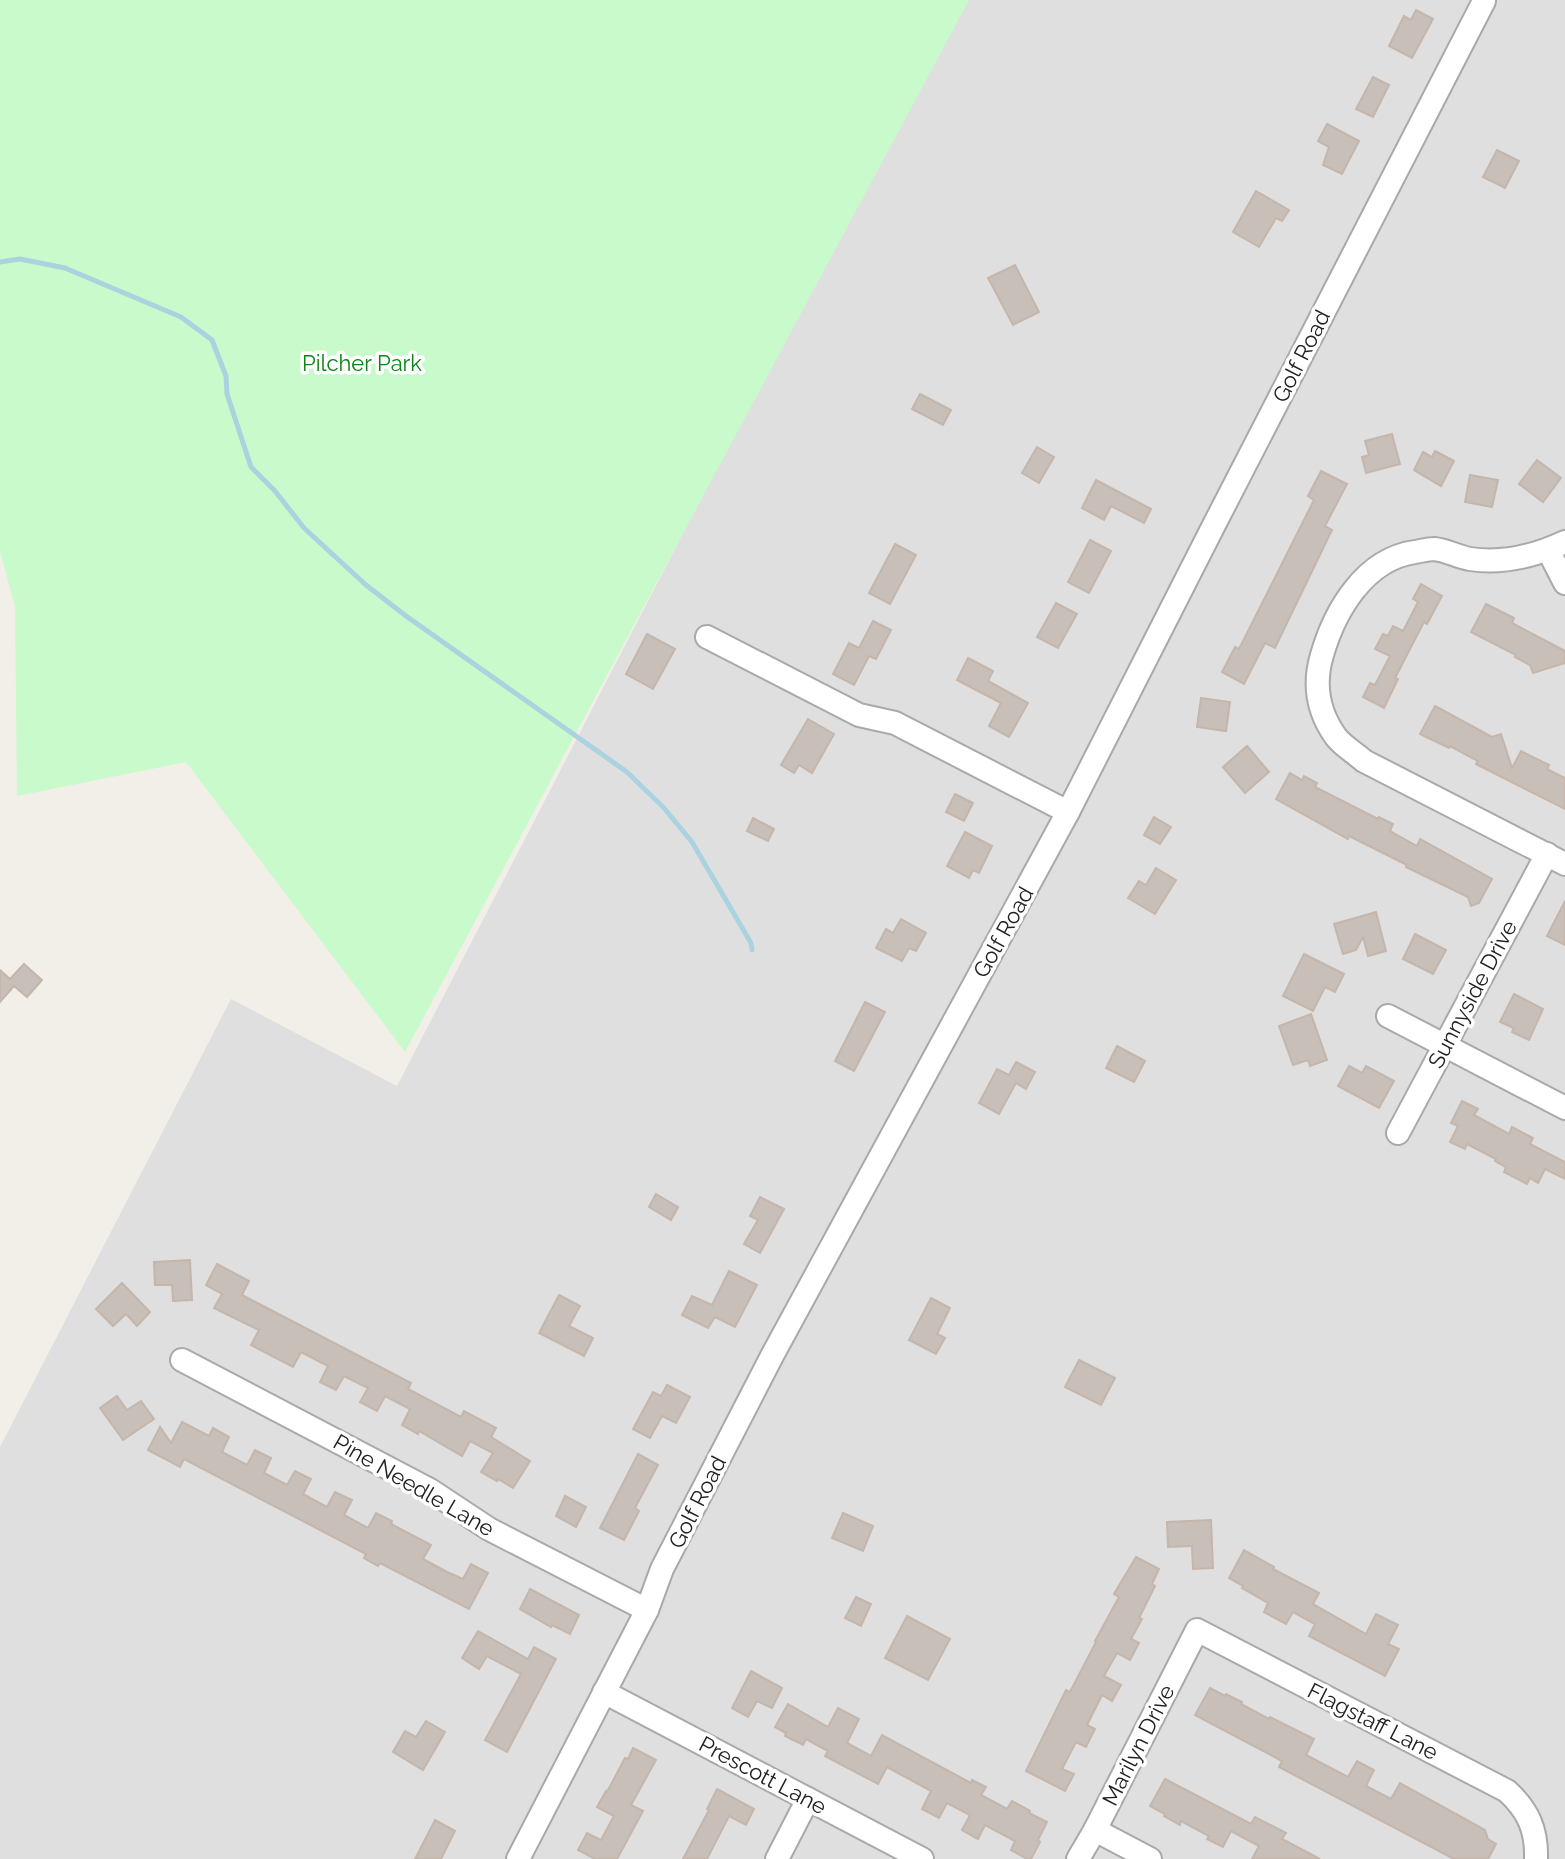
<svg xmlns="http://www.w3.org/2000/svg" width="1565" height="1859" font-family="Raleway,sans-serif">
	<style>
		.residential { fill: #e0dfdf }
		.park { fill: #c8facc }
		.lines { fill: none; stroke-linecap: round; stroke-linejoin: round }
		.stream { stroke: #aad3df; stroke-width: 5 }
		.building { fill: #c7bfb8; stroke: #c4b6ab; stroke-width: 2 }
		.minor-casing { stroke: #a9a9a9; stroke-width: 26 }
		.minor { stroke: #fff; stroke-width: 22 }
		.labels { text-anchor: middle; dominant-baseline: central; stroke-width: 7; stroke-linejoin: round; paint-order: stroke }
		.street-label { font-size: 22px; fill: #222; stroke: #fff }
		.park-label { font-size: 22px; fill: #0c8416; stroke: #fff }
	</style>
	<rect width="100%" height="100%" fill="#f2efe9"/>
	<path class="residential" d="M965 0H1565V1859H521L652 1581 505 1859H0V1447L231 999 397 1086 855 201Z"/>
	<path class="park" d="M0 0H969L405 1052 186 762 17 796 15 606 0 552Z"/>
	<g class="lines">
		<path class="stream" d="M0 262 20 259 65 268 181 317 212 340 226 376 227 394 251 467 275 491 304 528 366 585 406 616 627 772 664 808 692 842 751 943 752 950"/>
	</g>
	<g class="building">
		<path d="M1416 10 1433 19 1412 58 1389 46 1404 16 1411 20Z"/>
		<path d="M1373 77 1389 85 1373 117 1356 109Z"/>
		<path d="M1327 124 1359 141 1342 174 1323 165 1329 147 1318 141Z"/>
		<path d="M1497 150 1519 161 1505 188 1483 177Z"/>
		<path d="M1256 191 1289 210 1282 221 1276 218 1259 247 1233 232Z"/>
		<path d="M1015 265 1039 312 1013 325 988 278Z"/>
		<path d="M920 394 951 410 943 425 912 409Z"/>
		<path d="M1392 434 1400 464 1366 473 1362 457 1369 455 1365 441Z"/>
		<path d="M1037 447 1054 457 1039 483 1022 473Z"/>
		<path d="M1435 451 1454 461 1441 486 1414 470 1423 452 1432 457Z"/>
		<path d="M1537 460 1561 478 1543 502 1519 484Z"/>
		<path d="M1321 471 1347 484 1325 526 1332 530 1275 648 1265 643 1244 684 1222 672 1235 647 1239 649 1314 500 1308 496Z"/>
		<path d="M1470 475 1498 480 1492 507 1465 502Z"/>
		<path d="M1096 480 1151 509 1144 523 1111 506 1104 520 1082 508Z"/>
		<path d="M1090 540 1111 551 1089 593 1068 582Z"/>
		<path d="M895 544 916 555 890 604 869 593Z"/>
		<path d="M1421 584 1442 596 1427 624 1424 622 1395 678 1398 679 1384 708 1363 697 1370 683 1375 685 1390 656 1375 649 1383 634 1388 636 1393 626 1403 631 1418 602 1413 599Z"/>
		<path d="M1056 603 1077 614 1058 648 1037 637Z"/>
		<path d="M1486 604 1514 618 1512 623 1565 651V663L1533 673 1530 665 1515 657 1516 655 1471 632Z"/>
		<path d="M873 621 891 630 876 659 869 656 854 685 833 674 849 643 859 648Z"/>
		<path d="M647 634 675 649 653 689 626 674Z"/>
		<path d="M968 658 993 671 988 681 1028 703 1009 737 989 726 1001 703 957 680Z"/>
		<path d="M1201 698 1230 702 1226 731 1197 727Z"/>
		<path d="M1435 706 1492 737 1501 734 1512 768 1521 751 1549 765 1547 769 1565 778V809L1476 764 1478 761 1450 746 1449 748 1420 734Z"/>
		<path d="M808 719 834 734 812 773 799 765 794 773 781 765Z"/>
		<path d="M1247 746 1269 772 1245 793 1223 767Z"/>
		<path d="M1290 773 1302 780 1304 776 1317 783 1315 787 1378 819 1379 817 1393 824 1390 831 1417 846 1420 839 1492 879 1479 903 1471 906 1468 897 1406 867 1407 865 1349 836 1348 839 1276 799Z"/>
		<path d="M955 794 973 803 964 821 946 812Z"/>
		<path d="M1154 817 1171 827 1160 844 1144 835Z"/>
		<path d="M753 818 774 829 768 841 747 831Z"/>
		<path d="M965 832 992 846 979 873 973 870 969 878 947 866Z"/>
		<path d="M1156 868 1176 880 1155 914 1128 898 1139 881 1146 885Z"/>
		<path d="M1565 901V945L1547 936Z"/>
		<path d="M1376 912 1386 951 1368 956 1363 937 1356 950 1343 954 1334 924Z"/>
		<path d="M901 919 926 933 916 951 909 948 902 961 876 948 886 929 893 933Z"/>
		<path d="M1415 934 1446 950 1433 974 1403 959Z"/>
		<path d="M1304 954 1344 974 1335 992 1325 987 1313 1011 1283 996Z"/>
		<path d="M24 964 42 980 27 997 14 986 0 1002V970L10 979Z"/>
		<path d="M1514 994 1543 1009 1529 1040 1512 1032 1514 1028 1500 1022Z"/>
		<path d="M865 1002 885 1012 854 1071 835 1061Z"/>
		<path d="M1311 1014 1327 1060 1310 1066 1308 1060 1293 1065 1279 1026Z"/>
		<path d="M1117 1046 1145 1061 1134 1082 1106 1068Z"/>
		<path d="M1016 1062 1035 1072 1026 1089 1016 1083 999 1114 979 1103 997 1069 1009 1075Z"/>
		<path d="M1349 1066 1362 1073 1366 1066 1394 1081 1379 1108 1338 1086Z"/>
		<path d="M1462 1101 1478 1109 1474 1115 1509 1134 1512 1127 1533 1138 1530 1144 1565 1162V1179L1545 1169 1538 1183 1530 1178 1527 1184 1504 1172 1506 1167 1495 1161 1496 1159 1467 1144 1465 1149 1450 1142 1458 1126 1451 1123Z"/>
		<path d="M656 1194 678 1207 671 1220 649 1207Z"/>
		<path d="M760 1197 784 1209 760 1253 744 1244 758 1220 750 1216Z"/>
		<path d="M190 1260 192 1300 173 1301 172 1285H155L154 1262Z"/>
		<path d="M217 1264 249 1281 242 1295 411 1383 408 1389 461 1417 464 1411 496 1428 491 1437 530 1461 513 1488 498 1479 497 1481 481 1472 493 1453 470 1441 462 1456 419 1431 418 1434 402 1425 410 1409 385 1396 377 1411 360 1402 368 1388 344 1376 336 1390 320 1382 328 1366 301 1352 293 1367 251 1345 259 1330 214 1308 222 1294 206 1285Z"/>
		<path d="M729 1271 757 1285 735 1327 715 1317 708 1328 682 1315 692 1296 712 1305Z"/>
		<path d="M122 1283 150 1312 137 1326 126 1314 113 1326 96 1309Z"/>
		<path d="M559 1295 580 1306 569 1326 593 1338 584 1356 539 1333Z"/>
		<path d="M931 1298 950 1308 937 1334 945 1338 936 1354 909 1340Z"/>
		<path d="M1079 1360 1115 1378 1101 1405 1065 1387Z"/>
		<path d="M667 1385 690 1397 676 1423 662 1416 650 1438 633 1429 653 1392 661 1396Z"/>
		<path d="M117 1396 127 1410 141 1401 154 1419 123 1440 100 1408Z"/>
		<path d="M182 1422 209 1436 213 1428 229 1437 222 1452 247 1465 255 1450 271 1458 264 1473 287 1485 295 1471 311 1479 303 1494 327 1507 335 1492 352 1500 344 1515 368 1528 376 1513 392 1521 391 1524 431 1545 423 1559 447 1572 463 1579 471 1564 488 1573 469 1609 380 1563 378 1566 364 1558 366 1554 184 1459 180 1467 148 1450 160 1427 171 1443Z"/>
		<path d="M638 1454 658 1465 635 1508 639 1511 624 1540 600 1528Z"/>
		<path d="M565 1496 586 1507 576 1527 556 1516Z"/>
		<path d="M843 1513 873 1526 863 1551 832 1538Z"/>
		<path d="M1211 1520 1213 1568 1193 1569 1192 1546 1168 1547 1167 1522Z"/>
		<path d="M1244 1550 1274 1567 1273 1569 1319 1593 1313 1604 1366 1634 1376 1614 1398 1625 1388 1644 1399 1649 1385 1676 1309 1636 1315 1624 1293 1612 1286 1624 1264 1612 1268 1603 1242 1588 1243 1586 1229 1578Z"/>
		<path d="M1136 1557 1159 1569 1152 1584 1155 1586 1139 1618 1142 1619 1131 1639 1139 1643 1130 1660 1117 1653 1104 1676 1121 1685 1112 1701 1102 1695 1087 1725 1095 1729 1086 1747 1076 1742 1062 1769 1074 1774 1065 1791 1026 1771 1066 1690 1070 1692 1096 1642 1095 1641 1119 1597 1114 1594Z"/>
		<path d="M530 1589 579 1615 570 1634 552 1625 551 1627 520 1609Z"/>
		<path d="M856 1597 871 1604 861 1626 845 1618Z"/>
		<path d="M907 1616 950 1639 928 1680 885 1658Z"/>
		<path d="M478 1631 528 1659 534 1647 556 1659 507 1752 485 1740 521 1674 487 1656 479 1669 462 1658Z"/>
		<path d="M751 1671 782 1688 772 1708 757 1701 748 1717 732 1708Z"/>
		<path d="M1210 1688 1225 1696 1226 1694 1242 1702 1241 1704 1269 1719 1270 1717 1314 1739 1306 1755 1348 1777 1357 1761 1374 1770 1366 1786 1391 1799 1400 1783 1485 1830 1488 1839 1496 1844 1488 1859H1454L1279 1767 1282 1761 1195 1715Z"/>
		<path d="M788 1704 828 1727 838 1708 859 1719 847 1743 871 1756 882 1735 971 1783 972 1780 986 1787 981 1795 1007 1809 1012 1801 1030 1811 1029 1813 1047 1822 1038 1840 1040 1842 1031 1859H1027L1011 1850 1015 1841 985 1825 978 1839 962 1830 970 1815 947 1803 939 1818 922 1809 931 1791 887 1767 878 1784 825 1756 828 1751 806 1739 803 1745 785 1736 786 1733 775 1727Z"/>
		<path d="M426 1721 445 1732 423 1770 393 1752 405 1731 416 1737Z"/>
		<path d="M633 1748 656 1760 631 1805 643 1811 617 1859H595L578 1850 587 1833 601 1840 614 1816 597 1807 606 1791 607 1792 625 1758 628 1759Z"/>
		<path d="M1165 1779 1251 1824 1255 1817 1286 1833 1282 1839 1320 1859H1252L1259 1846 1231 1831 1223 1847 1207 1839 1209 1836 1181 1821 1180 1825 1164 1816 1165 1814 1150 1806Z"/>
		<path d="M717 1789 754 1809 746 1825 729 1816 707 1859H683L709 1810 707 1809Z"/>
		<path d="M435 1820 455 1831 441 1859H415Z"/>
	</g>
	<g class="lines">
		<defs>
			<g id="minor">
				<path d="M1565 542C1535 556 1503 564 1470 559 1458 557 1446 550 1434 549 1428 549 1421 551 1415 552 1365 559 1335 610 1322 655 1313 685 1318 712 1336 737 1343 746 1355 753 1364 761L1565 864"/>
				<path d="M1548 550 1565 583"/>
				<path d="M707 637 859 715 895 723 1068 812"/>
				<path d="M1388 1016 1565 1108"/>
				<path d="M1398 1133 1547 854"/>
				<path d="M182 1360 430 1490 489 1529 647 1610"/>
				<path d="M604 1692 922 1859"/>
				<path d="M1095 1830 1150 1859"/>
				<path d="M518 1859 647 1610 662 1569 773 1354 1068 812 1214 525 1484 1"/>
				<path d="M777 1859 808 1799"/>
				<path d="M1078 1859 1095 1830 1197 1630 1507 1791C1528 1810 1537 1830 1536 1859"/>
			</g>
		</defs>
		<use href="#minor" class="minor-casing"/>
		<use href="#minor" class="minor"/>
	</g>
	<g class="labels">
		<g class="street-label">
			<text transform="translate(1301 356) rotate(-63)">Golf Road</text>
			<text transform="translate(1003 932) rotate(-61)">Golf Road</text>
			<text transform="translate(1472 994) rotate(-62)">Sunnyside Drive</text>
			<text transform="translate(414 1485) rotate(30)">Pine Needle Lane</text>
			<text transform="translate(697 1502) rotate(-63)">Golf Road</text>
			<text transform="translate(1373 1721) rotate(27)">Flagstaff Lane</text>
			<text transform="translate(1138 1745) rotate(-63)">Marilyn Drive</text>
			<text transform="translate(763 1775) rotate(28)">Prescott Lane</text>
		</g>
		<g class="park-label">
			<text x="362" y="363">Pilcher Park</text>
		</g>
	</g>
</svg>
